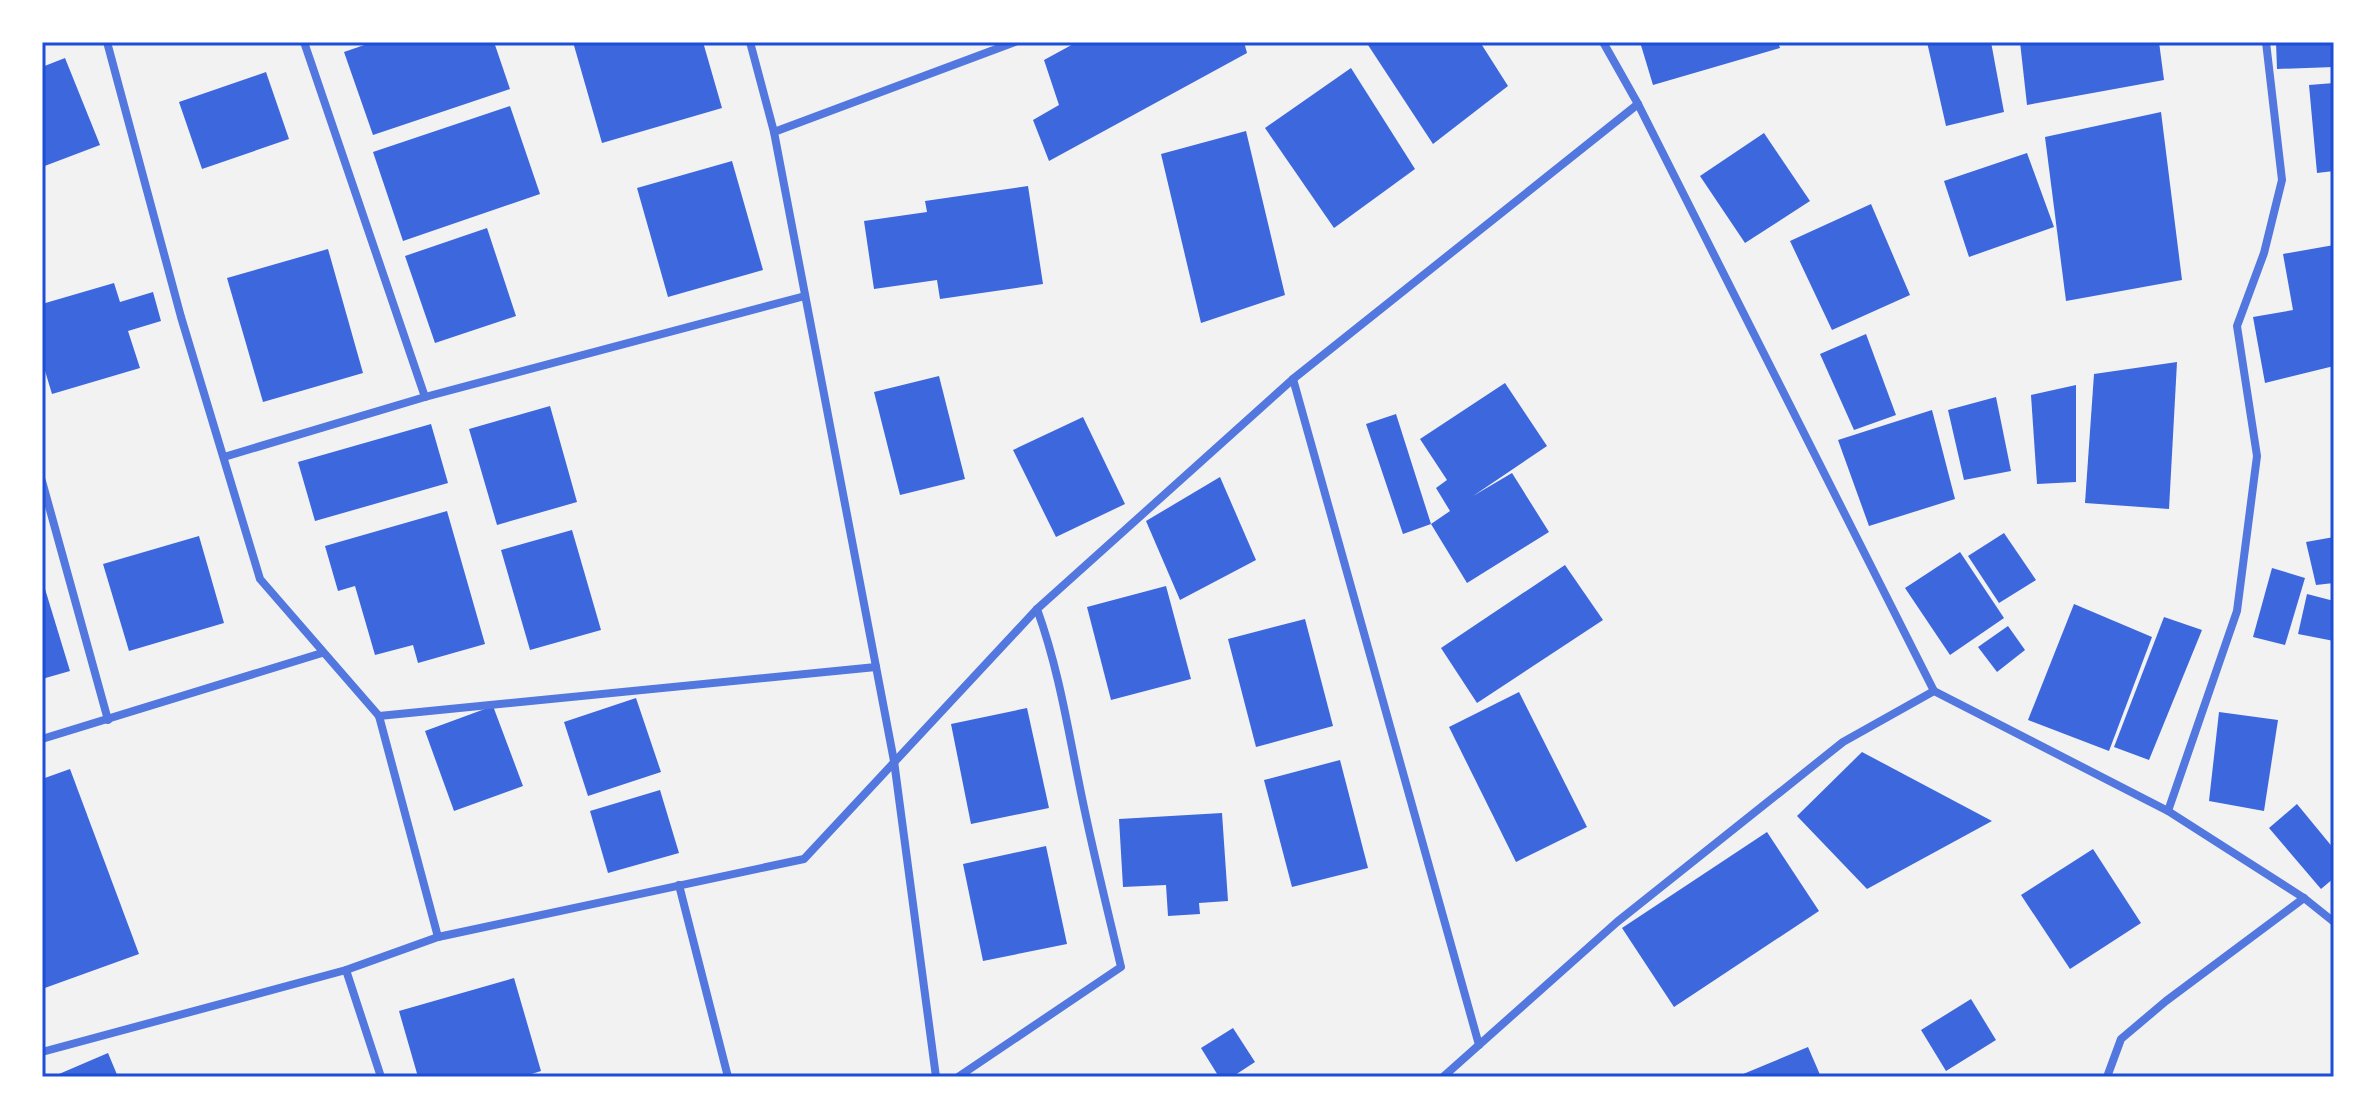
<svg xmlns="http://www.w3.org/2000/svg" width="2376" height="1119" font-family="Helvetica,sans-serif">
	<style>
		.building { fill: #3d67dc }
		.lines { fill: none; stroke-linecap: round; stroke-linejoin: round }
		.minor { stroke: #5277de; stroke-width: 8 }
		.neatline { fill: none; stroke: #1d4ed8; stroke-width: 3 }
	</style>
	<rect width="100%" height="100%" fill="#f2f2f2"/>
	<g class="building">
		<path d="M373 42H494L510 89 373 135 344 52Z"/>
		<path d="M573 42H703L722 108 602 143Z"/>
		<path d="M1077 42H1244L1247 53 1049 161 1033 120 1059 105 1044 60Z"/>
		<path d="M1371 42H1480L1508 86 1433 144 1368 45Z"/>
		<path d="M1640 42H1778L1780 48 1653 85Z"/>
		<path d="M1927 42H1991L2004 112 1946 126Z"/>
		<path d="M2020 42H2159L2164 80 2027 105Z"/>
		<path d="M2276 42H2334V67L2277 69Z"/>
		<path d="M65 58 100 145 42 167V67Z"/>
		<path d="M1351 68 1415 169 1334 228 1265 128Z"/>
		<path d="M266 72 289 139 202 169 179 102Z"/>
		<path d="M2334 83V171L2317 173 2309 85Z"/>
		<path d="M510 106 540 194 403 241 373 152Z"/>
		<path d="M2161 112 2182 280 2066 301 2045 137Z"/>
		<path d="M1246 131 1285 295 1201 323 1161 154Z"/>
		<path d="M1764 133 1810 201 1745 243 1700 176Z"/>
		<path d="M2027 153 2054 227 1969 257 1944 181Z"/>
		<path d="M732 161 763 270 668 297 637 188Z"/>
		<path d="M1028 186 1043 284 940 299 937 280 874 289 864 221 927 212 925 201Z"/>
		<path d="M1871 204 1910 295 1832 330 1790 241Z"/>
		<path d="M487 228 516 316 435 343 405 256Z"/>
		<path d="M2334 245V366L2265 383 2253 317 2293 310 2283 254Z"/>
		<path d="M328 249 363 373 263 402 227 278Z"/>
		<path d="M114 283 120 302 153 292 161 321 128 331 140 368 52 394 42 361V304Z"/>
		<path d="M1866 334 1896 415 1854 430 1820 354Z"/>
		<path d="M2177 362 2169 509 2085 503 2094 374Z"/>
		<path d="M939 376 965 479 900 495 874 392Z"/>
		<path d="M1505 383 1547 446 1473 496 1512 473 1549 532 1467 583 1431 524 1403 534 1366 424 1396 414 1431 524 1450 511 1436 488 1447 480 1420 439Z"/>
		<path d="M2076 385V482L2037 484 2031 395Z"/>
		<path d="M1996 397 2011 471 1964 480 1948 410Z"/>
		<path d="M550 406 577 502 497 525 469 429Z"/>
		<path d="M1932 410 1955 499 1869 526 1838 440Z"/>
		<path d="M1083 417 1125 504 1056 537 1013 450Z"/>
		<path d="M431 424 448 483 315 521 298 462Z"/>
		<path d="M1220 477 1256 560 1180 600 1146 521Z"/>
		<path d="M447 511 485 644 418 663 413 645 375 655 355 586 338 591 325 546Z"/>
		<path d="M572 530 601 630 530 650 501 550Z"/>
		<path d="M2004 533 2036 580 1999 603 1968 556Z"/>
		<path d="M199 536 224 623 129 651 103 564Z"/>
		<path d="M2334 537V583L2316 585 2306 542Z"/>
		<path d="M1960 552 2004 618 1950 655 1905 588Z"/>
		<path d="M1565 565 1603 620 1477 703 1441 648Z"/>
		<path d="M2272 568 2305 578 2285 645 2253 637Z"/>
		<path d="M42 579 70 671 42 679Z"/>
		<path d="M1166 586 1191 679 1111 700 1087 607Z"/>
		<path d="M2307 594 2334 601V641L2298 634Z"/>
		<path d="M2074 604 2152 637 2109 751 2028 720Z"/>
		<path d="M2164 617 2202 630 2149 760 2114 747Z"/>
		<path d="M1305 619 1333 726 1256 747 1228 639Z"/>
		<path d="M2008 626 2025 650 1997 672 1978 647Z"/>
		<path d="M1519 692 1587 827 1516 862 1449 727Z"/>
		<path d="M636 698 661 772 588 796 564 722Z"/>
		<path d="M493 706 523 786 454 811 425 731Z"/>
		<path d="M1027 708 1049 808 971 824 951 724Z"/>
		<path d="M2219 712 2278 720 2264 811 2209 801Z"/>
		<path d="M1862 752 1992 821 1867 889 1797 816Z"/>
		<path d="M1340 760 1368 868 1292 887 1264 780Z"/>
		<path d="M70 769 139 954 42 989V779Z"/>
		<path d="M660 790 679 853 608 873 590 811Z"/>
		<path d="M2297 804 2334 849V878L2321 889 2269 828Z"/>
		<path d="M1222 813 1228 901 1199 903 1200 914 1168 916 1166 885 1123 887 1119 819Z"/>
		<path d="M1767 832 1819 911 1674 1007 1622 928Z"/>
		<path d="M1046 846 1067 944 983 961 963 864Z"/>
		<path d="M2093 849 2141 923 2070 969 2021 895Z"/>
		<path d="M514 978 541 1071 522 1077H418L399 1011Z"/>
		<path d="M1971 999 1996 1040 1946 1071 1921 1030Z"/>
		<path d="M1233 1028 1255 1062 1232 1077H1219L1201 1048Z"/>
		<path d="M1808 1047 1821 1077H1736Z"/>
		<path d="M108 1053 118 1077H52Z"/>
	</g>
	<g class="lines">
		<g class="minor">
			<path d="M107 42 181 317 260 579 379 716 438 937"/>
			<path d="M304 42 425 397"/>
			<path d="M750 42 774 132 894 761 936 1077"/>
			<path d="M1603 42 1638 104 1934 691 2168 811 2304 898 2334 922"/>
			<path d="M774 132 1015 42"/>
			<path d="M1293 379 1479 1045"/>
			<path d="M224 457 425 397 805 296"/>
			<path d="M42 481 108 720"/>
			<path d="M379 716 876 667"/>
			<path d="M42 739 322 653"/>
			<path d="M2168 811 2237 611 2257 456 2237 326 2264 253 2282 180 2266 42"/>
			<path d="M679 885 728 1077"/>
			<path d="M346 970 381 1077"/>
			<path d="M42 1052 346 970 438 937 804 859 1037 609 1293 379 1638 104"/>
			<path d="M958 1077 1121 967C1109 916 1096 864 1085 812 1070 743 1061 675 1037 609"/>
			<path d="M1443 1077 1617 922 1843 742 1934 691"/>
			<path d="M2107 1077 2121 1039 2166 1001 2304 898"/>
		</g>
	</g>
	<rect width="2376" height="1119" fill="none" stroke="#ffffff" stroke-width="88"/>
	<rect x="44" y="44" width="2288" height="1031" class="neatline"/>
</svg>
